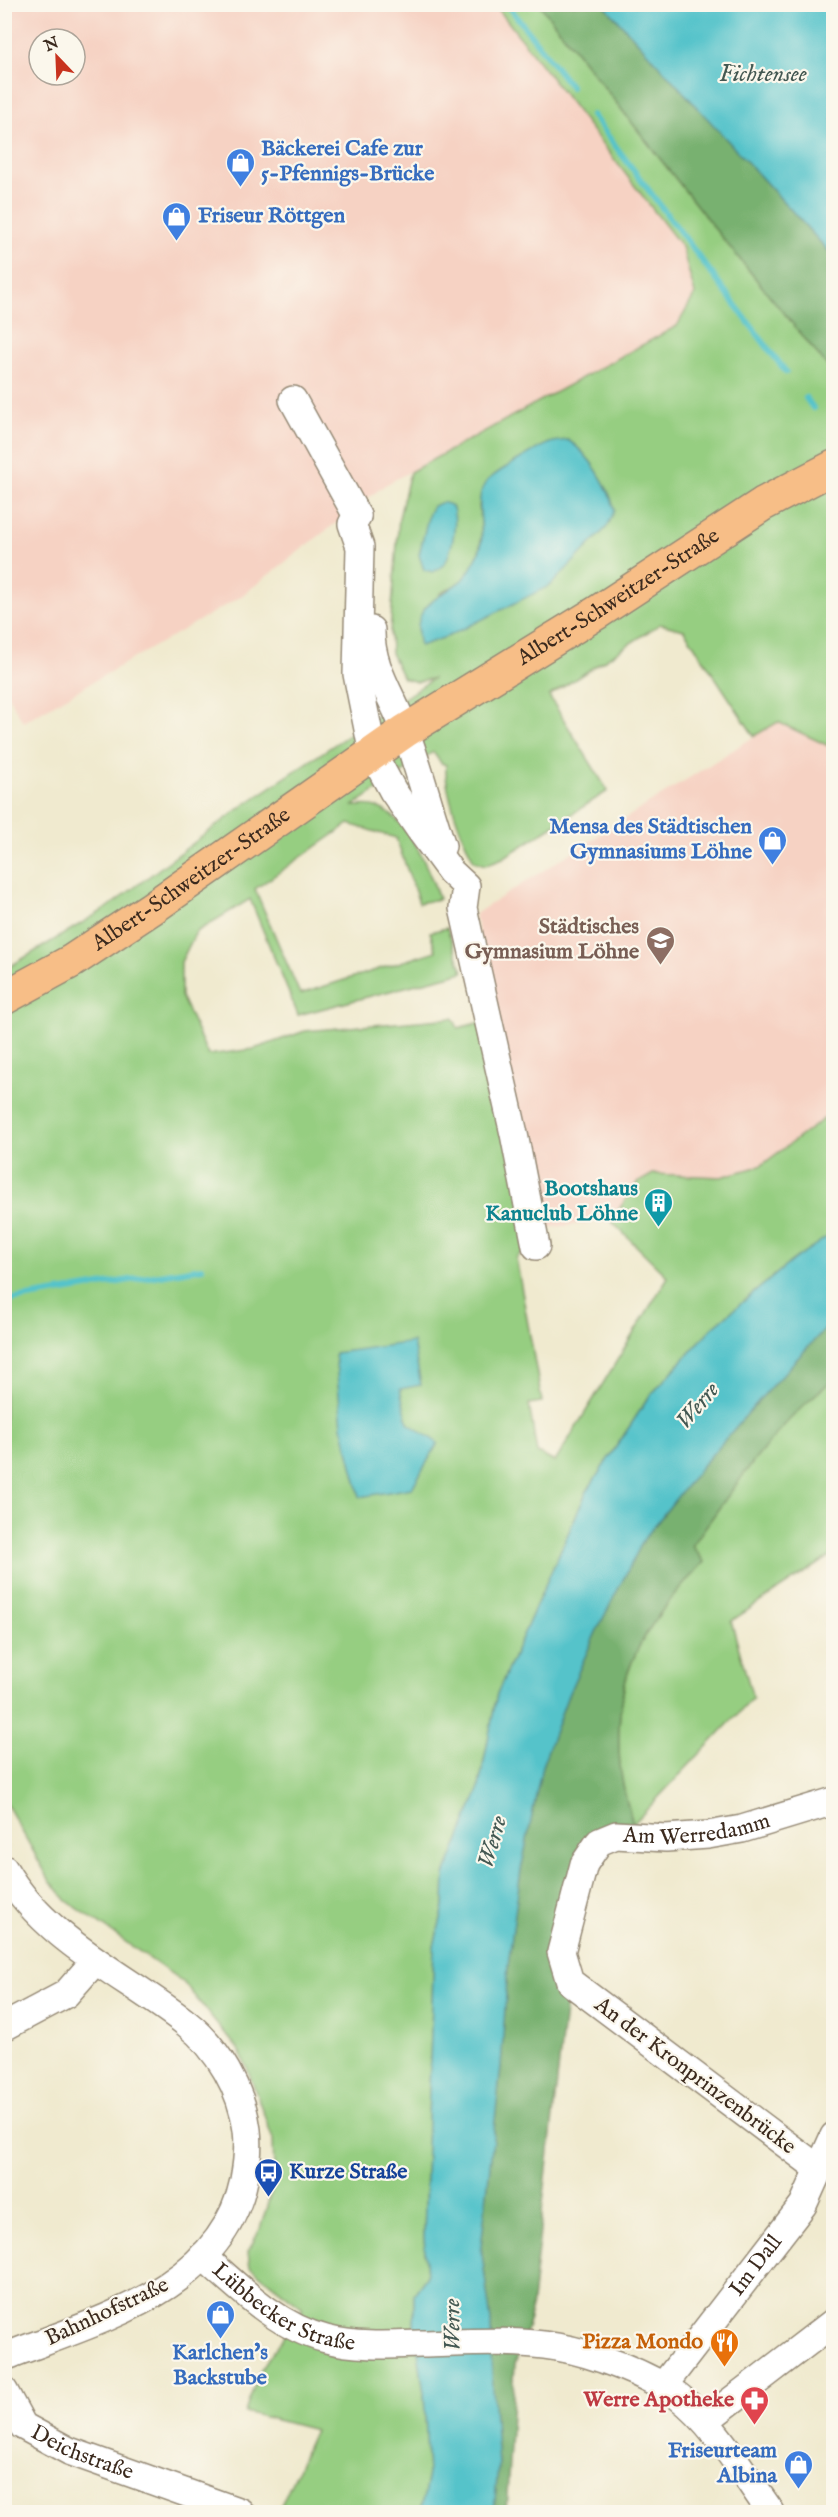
<svg xmlns="http://www.w3.org/2000/svg" width="838" height="2517" font-family="'IM FELL English',serif">
	<style>
		.built { fill: #f6d2c3; fill-rule: evenodd }
		.green { fill: #96ce81; stroke: #687c50; stroke-width: 1.5; fill-rule: evenodd }
		.forest { fill: #78b16f; stroke: #5a6e46; stroke-width: 1.5 }
		.water { fill: #55c3ca; stroke: #487674; stroke-width: 1.5 }
		.lines { fill: none; stroke-linecap: round; stroke-linejoin: round }
		.stream { stroke: #55c3ca; stroke-width: 6 }
		.minor-casing { stroke: #968a76; stroke-width: 30 }
		.major-casing { stroke: #968a76; stroke-width: 36 }
		.minor { stroke: #fff; stroke-width: 27 }
		.major { stroke: #f7be87; stroke-width: 33 }
		.labels { text-anchor: middle; dominant-baseline: central; stroke-width: 4.5; stroke-linejoin: round; paint-order: stroke }
		.shop-label { font-size: 22px; font-weight: bold; fill: #366cbe; stroke: #fbf7ec; text-anchor: start }
		.street-label { font-size: 22px; fill: #3b2a1e; stroke: #fbf7ec }
		.education-label { font-size: 22px; font-weight: bold; fill: #785e54; stroke: #fbf7ec; text-anchor: end }
		.culture-label { font-size: 22px; font-weight: bold; fill: #0d838f; stroke: #fbf7ec; text-anchor: end }
		.transit-label { font-size: 22px; font-weight: bold; fill: #164399; stroke: #fbf7ec; text-anchor: start }
		.food-label { font-size: 22px; font-weight: bold; fill: #c56008; stroke: #fbf7ec; text-anchor: end }
		.health-label { font-size: 22px; font-weight: bold; fill: #be3a42; stroke: #fbf7ec; text-anchor: end }
		.water-label { font-size: 24px; font-style: italic; fill: #435852; stroke: #fbf7ec }
	</style>
	<rect width="100%" height="100%" fill="#fbf7ec"/>
	<filter id="ink" filterUnits="userSpaceOnUse"><feTurbulence type="fractalNoise" baseFrequency=".0167" numOctaves="2"/><feDisplacementMap in="SourceGraphic" scale="12" xChannelSelector="R" yChannelSelector="G"/><feConvolveMatrix kernelMatrix="1 2 1 2 8 2 1 2 1" color-interpolation-filters="sRGB"/></filter>
	<filter id="wash" filterUnits="userSpaceOnUse"><feTurbulence type="fractalNoise" baseFrequency=".008" numOctaves="4" result="noise"/><feDisplacementMap in="SourceGraphic" scale="24" xChannelSelector="R" yChannelSelector="G"/><feGaussianBlur stdDeviation="1.35" result="paint"/><feColorMatrix in="noise" values="0 0 0 0 0 0 0 0 0 0 0 0 0 0 0 0 0 1.4 0 .05"/><feComposite in="paint" operator="in"/></filter>
	<g filter="url(#wash)">
		<rect width="100%" height="100%" fill="#f0eacf"/>
		<g class="built">
			<path d="M4 5H495L682 247 695 294 677 326 385 485 240 597 23 722 4 689ZM39 39H75V75H39Z"/>
			<path d="M777 722 833 748V1112L760 1166 721 1177 653 1174 637 1183 611 1221 535 1229 475 914Z"/>
		</g>
		<g class="green">
			<path d="M495 5H540L715 229 833 373V748L778 722 754 736 684 630 660 624 549 696 608 791 503 858 485 865 474 861C462 837 444 792 446 765L441 763 433 752 353 806C361 806 369 804 376 807 409 817 429 870 439 899L419 903 396 838 349 824 255 889 300 994 436 951 430 932 447 928 463 972 298 1015 250 899 196 932 181 962V996L208 1055 254 1049 305 1031 453 1018 458 1028 497 1018 528 1247 516 1258 542 1402 529 1404 537 1453 555 1462 668 1277 611 1221 637 1183 653 1174 721 1177 760 1166 833 1112 834 1233 793 1260 713 1327 649 1397 587 1491 497 1694 478 1792 445 1875 444 1907 434 1946 424 2237 427 2276 414 2294V2323L424 2393 428 2474 421 2512H278L315 2430 245 2412 259 2373 303 2308 250 2267 248 2252 260 2229 271 2193 274 2171 273 2140 247 2068 238 2049 183 1982 67 1901 49 1879 5 1801 4 970 107 908 244 805 434 678 417 682 403 678 391 653 390 632 399 518 410 472 677 326 695 294 682 247ZM479 506 551 585 439 594C447 589 458 585 464 578 484 558 483 531 479 506Z"/>
			<path d="M833 1380V1554L731 1621 753 1698 633 1824C629 1809 624 1794 622 1780 616 1744 618 1696 632 1662 647 1624 677 1591 704 1562L692 1546C733 1487 776 1424 833 1380Z"/>
		</g>
		<g class="forest">
			<path d="M540 5H604L833 256V373L715 229Z"/>
			<path d="M833 1320V1380C776 1424 734 1487 692 1546L704 1562C677 1591 647 1624 632 1662 618 1694 616 1745 622 1779 624 1794 629 1809 633 1824L591 1861 568 1984 530 2319 515 2364 506 2512H494L498 2466 491 2358V2322L481 2247 501 2066 508 1965 521 1870 542 1766 568 1695 596 1632 644 1539 701 1467 769 1389Z"/>
		</g>
		<g class="water">
			<path d="M604 5H833V256Z"/>
			<path d="M568 440C590 454 608 486 615 510L607 527 551 585 449 636 420 646C410 605 436 601 462 580 468 575 471 567 475 561 492 533 469 502 487 481 493 474 541 446 550 443 556 441 562 441 568 440Z"/>
			<path d="M443 502 452 506C458 519 453 545 447 559 445 565 439 569 433 572L424 570 419 555 429 513 433 506Z"/>
			<path d="M833 1233V1320L769 1389 701 1467 644 1539 596 1632 568 1695 542 1766 521 1870 508 1965 501 2066 481 2247 491 2322V2358L498 2466 494 2512H421L428 2474 424 2393 414 2323V2294L427 2276 424 2237 434 1946 444 1907 445 1875 478 1792 497 1694 587 1491 649 1397 713 1327 793 1260Z"/>
			<path d="M413 1342 421 1385 400 1389 408 1423 438 1443 412 1488 360 1497 342 1426 335 1353Z"/>
		</g>
		<g class="lines">
			<g class="stream">
				<path d="M507 4 571 87"/>
				<path d="M592 115 786 372"/>
				<path d="M806 398 813 408"/>
				<path d="M4 1301 202 1268"/>
			</g>
		</g>
	</g>
	<g filter="url(#ink)">
		<g class="lines">
			<defs>
				<g id="minor">
					<path d="M293 400 357 516"/>
					<path d="M357 516 352 524 360 547 357 674 373 754 393 791 420 830 451 872 466 886 463 908 514 1134 536 1246"/>
					<path d="M371 630C370 667 393 697 405 730 419 768 429 808 442 846"/>
					<path d="M4 1869C45 1940 123 1974 186 2023 218 2048 242 2090 247 2130 249 2147 247 2164 244 2180 222 2290 95 2321 4 2357"/>
					<path d="M4 2027 66 1994 95 1961"/>
					<path id="s1" d="M819 2169 570 1982 561 1952 584 1864 599 1842 616 1835 666 1838 708 1835 742 1829 834 1801"/>
					<path id="s2" d="M203 2256C239 2288 278 2327 326 2339 356 2347 390 2345 421 2344 466 2343 513 2339 557 2347 593 2353 648 2374 678 2396 715 2424 744 2475 771 2512"/>
					<path id="s3" d="M663 2386 803 2205 834 2136"/>
					<path id="s4" d="M4 2391 23 2426 69 2451 240 2512"/>
					<path d="M705 2421 834 2322"/>
				</g>
				<g id="major">
					<path id="s5" d="M4 998 72 961 152 908 405 731 598 612 763 504 834 467"/>
				</g>
			</defs>
			<use href="#minor" class="minor-casing"/>
			<use href="#major" class="major-casing"/>
			<use href="#minor" class="minor"/>
			<use href="#major" class="major"/>
		</g>
	</g>
	<defs>
		<symbol id="shop-pin" viewBox="-11 -11 22 30"><path d="M0 17L-7.5 6A9.5 9.5 0 1 1 7.5 6Z" fill="#3f7fe0" stroke="#fbf7ec"/><path d="M-5-2.5h2.3a2.7 3.5 0 0 1 5.4 0H5L5.5 6h-11ZM-1.5-2.5h3a1.5 2.3 0 0 0-3 0Z" fill="#fff"/></symbol>
		<symbol id="school-pin" viewBox="-11 -11 22 30"><path d="M0 17L-7.5 6A9.5 9.5 0 1 1 7.5 6Z" fill="#8d6e63" stroke="#fbf7ec"/><path d="M0-5L7-2L0 1L-7-2ZM-4 1L0 2.5L4 1V4Q0 6-4 4Z" fill="#fff"/></symbol>
		<symbol id="building-pin" viewBox="-11 -11 22 30"><path d="M0 17L-7.5 6A9.5 9.5 0 1 1 7.5 6Z" fill="#0f9aa8" stroke="#fbf7ec"/><path d="M-4-6H4V6H1V3H-1V6H-4ZM-2.5-4.3h1.7v1.8h-1.7ZM.8-4.3h1.7v1.8H.8ZM-2.5-1h1.7V.8h-1.7ZM.8-1h1.7V.8H.8Z" fill="#fff"/></symbol>
		<symbol id="bus-pin" viewBox="-11 -11 22 30"><path d="M0 17L-7.5 6A9.5 9.5 0 1 1 7.5 6Z" fill="#1a4fb4" stroke="#fbf7ec"/><path d="M-5-6H5V4H4V6H2V4H-2V6H-4V4H-5ZM-3.5-4V0h7V-4ZM-3.5 1.2v1.5H-2V1.2ZM2 1.2v1.5H3.5V1.2Z" fill="#fff"/></symbol>
		<symbol id="restaurant-pin" viewBox="-11 -11 22 30"><path d="M0 17L-7.5 6A9.5 9.5 0 1 1 7.5 6Z" fill="#e8710a" stroke="#fbf7ec"/><path d="M-5-6h1v4h1v-4h1v4h1v-4h1v5L-1.5 .5V6h-2V.5L-5-1ZM5-6V6H3V1.5H1.5Q1.5-4 5-6Z" fill="#fff"/></symbol>
		<symbol id="pharmacy-pin" viewBox="-11 -11 22 30"><path d="M0 17L-7.5 6A9.5 9.5 0 1 1 7.5 6Z" fill="#e0444e" stroke="#fbf7ec"/><path d="M-2-6h4v4h4v4h-4v4h-4v-4h-4v-4h4Z" fill="#fff"/></symbol>
	</defs>
	<g fill-rule="evenodd">
		<use href="#shop-pin" x="224" y="146" width="33" height="45"/>
		<use href="#shop-pin" x="160" y="200" width="33" height="45"/>
		<use href="#shop-pin" x="756" y="824" width="33" height="45"/>
		<use href="#school-pin" x="644" y="924" width="33" height="45"/>
		<use href="#building-pin" x="642" y="1186" width="33" height="45"/>
		<use href="#bus-pin" x="252" y="2156" width="33" height="45"/>
		<use href="#shop-pin" x="204" y="2298" width="33" height="45"/>
		<use href="#restaurant-pin" x="708" y="2326" width="33" height="45"/>
		<use href="#pharmacy-pin" x="738" y="2384" width="33" height="45"/>
		<use href="#shop-pin" x="782" y="2448" width="33" height="45"/>
	</g>
	<g class="labels">
		<g class="shop-label">
			<text x="261" y="149">Bäckerei Cafe zur<tspan x="261" dy="25">5-Pfennigs-Brücke</tspan></text>
			<text x="198" y="216">Friseur Röttgen</text>
			<text x="752" y="827" text-anchor="end">Mensa des Städtischen<tspan x="752" dy="25">Gymnasiums Löhne</tspan></text>
			<text x="220" y="2353" text-anchor="middle">Karlchen's<tspan x="220" dy="25">Backstube</tspan></text>
			<text x="777" y="2451" text-anchor="end">Friseurteam<tspan x="777" dy="25">Albina</tspan></text>
		</g>
		<g class="street-label">
			<text stroke="none"><textPath href="#s5" startOffset="734">Albert-Schweitzer-Straße</textPath></text>
			<text stroke="none"><textPath href="#s5" startOffset="222">Albert-Schweitzer-Straße</textPath></text>
			<text stroke="none"><textPath href="#s1" startOffset="560">Am Werredamm</textPath></text>
			<text transform="translate(695 2076) rotate(37)">An der Kronprinzenbrücke</text>
			<text stroke="none"><textPath href="#s3" startOffset="152">Im Dall</textPath></text>
			<text stroke="none"><textPath href="#s2" startOffset="98">Lübbecker Straße</textPath></text>
			<text transform="translate(107 2312) rotate(-25)">Bahnhofstraße</text>
			<text stroke="none"><textPath href="#s4" startOffset="105">Deichstraße</textPath></text>
		</g>
		<g class="education-label">
			<text x="639" y="927">Städtisches<tspan x="639" dy="25">Gymnasium Löhne</tspan></text>
		</g>
		<g class="culture-label">
			<text x="638" y="1189">Bootshaus<tspan x="638" dy="25">Kanuclub Löhne</tspan></text>
		</g>
		<g class="transit-label">
			<text x="289" y="2172">Kurze Straße</text>
		</g>
		<g class="food-label">
			<text x="703" y="2342">Pizza Mondo</text>
		</g>
		<g class="health-label">
			<text x="734" y="2400">Werre Apotheke</text>
		</g>
		<g class="water-label">
			<text x="763" y="74">Fichtensee</text>
			<text transform="translate(698 1406) rotate(-50)">Werre</text>
			<text transform="translate(493 1842) rotate(-74)">Werre</text>
			<text transform="translate(453 2325) rotate(-91)">Werre</text>
		</g>
	</g>
	<rect width="838" height="2517" fill="none" stroke="#fbf7ec" stroke-width="24"/>
	<g transform="translate(57 57) rotate(337)"><circle r="28" fill="#fbf7ec" stroke="#aea59a" stroke-width="1.5"/>
	<path d="M0-4.5L10 22L0 15L-10 22Z" fill="#c8321e"/>
	<text y="-9" font-size="16" font-weight="bold" text-anchor="middle" fill="#3b2a1e">N</text>
	</g>
</svg>
